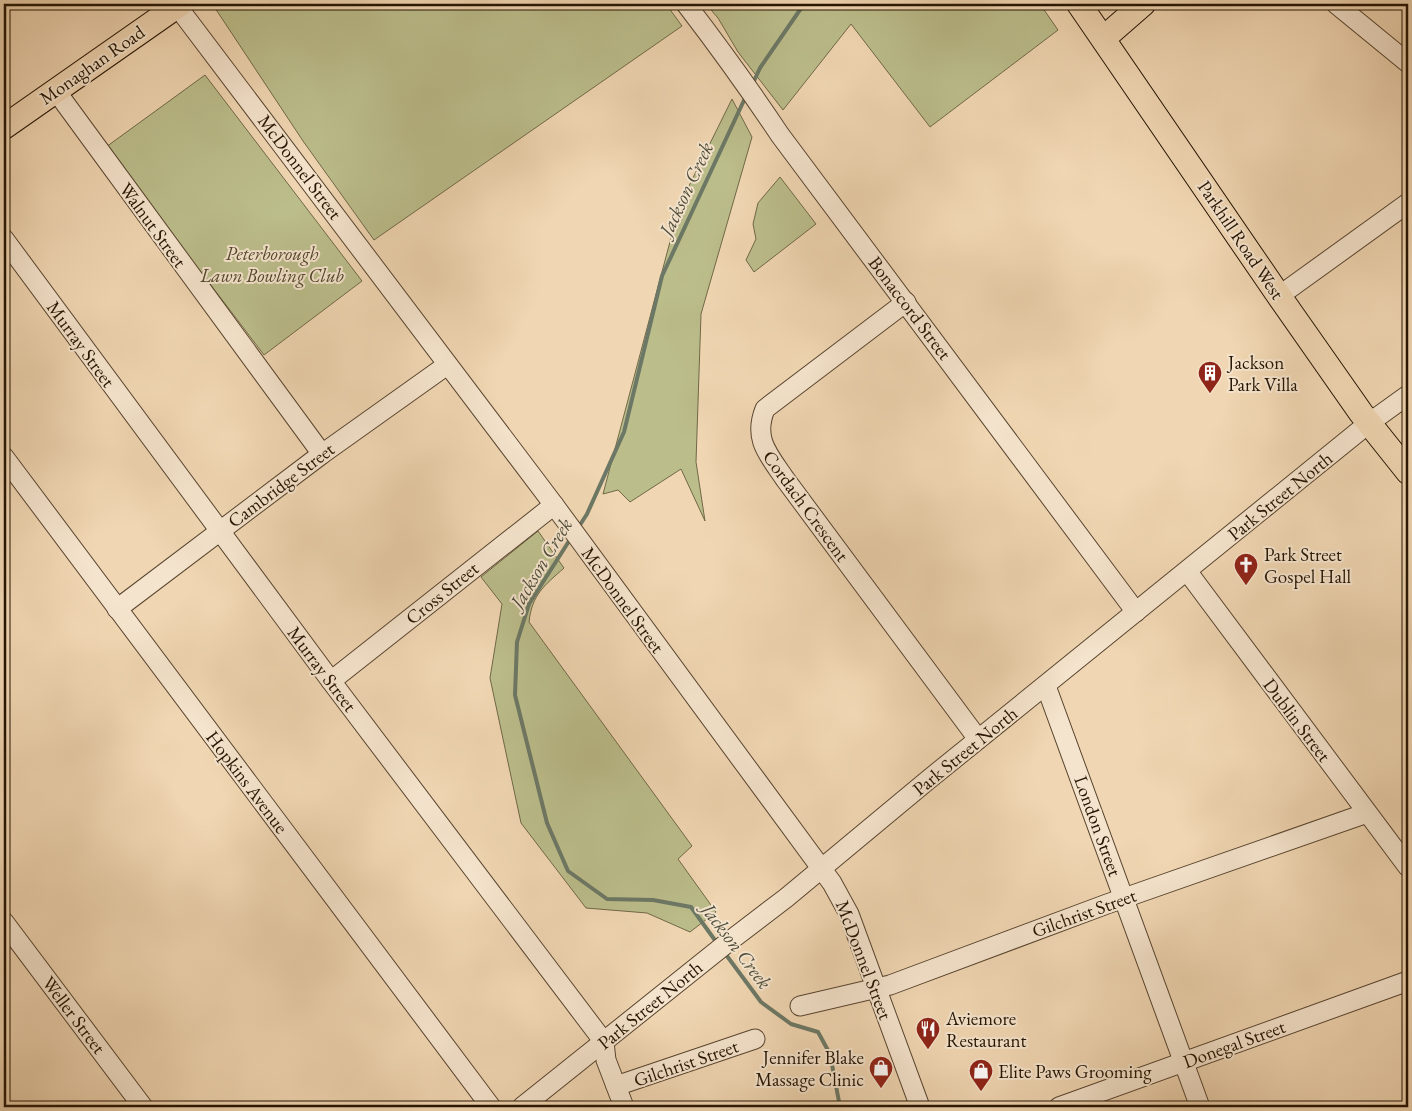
<svg xmlns="http://www.w3.org/2000/svg" width="1412" height="1111" font-family="'EB Garamond',serif">
	<style>
		.green { fill: #bbbd8b; stroke: #706847 }
		.lines { fill: none; stroke-linecap: round; stroke-linejoin: round }
		.stream { stroke: #6c7865; stroke-width: 4 }
		.minor-casing { stroke: #58442f; stroke-width: 21 }
		.major-casing { stroke: #251403; stroke-width: 26 }
		.minor { stroke: #f5e4cd; stroke-width: 19 }
		.major { stroke: #f0d6b2; stroke-width: 24 }
		.labels { text-anchor: middle; dominant-baseline: central; stroke-width: 4; stroke-linejoin: round; paint-order: stroke }
		.street-label { font-size: 19px; fill: #251403; stroke: #f5e4cd }
		.park-label { font-size: 19px; font-style: italic; fill: #52472c; stroke: #f5e4cd }
		.poi-label { font-size: 19px; fill: #251403; stroke: #f5e4cd; text-anchor: start }
		.water-label { font-size: 20px; font-style: italic; fill: #4e4e3c; stroke: #f5e4cd }
	</style>
	<rect width="100%" height="100%" fill="#f0d6b2"/>
	<filter id="stains"><feTurbulence type="fractalNoise" baseFrequency=".004" numOctaves="4"/><feColorMatrix values="0 0 0 0 .2 0 0 0 0 .09 0 0 0 0 .02 0 0 0 .5 -.17"/></filter>
	<radialGradient id="worn" r=".72"><stop offset=".6" stop-color="#630" stop-opacity="0"/><stop offset="1" stop-color="#630" stop-opacity=".3"/></radialGradient>
	<g class="green">
		<path d="M221 4H666L682 26 374 240 303 141 215 8Z"/>
		<path d="M706 4H1040L1058 30 930 127 851 24 783 110 738 52 718 18Z"/>
		<path d="M205 75 362 281 264 355 106 147Z"/>
		<path d="M732 99 752 137 701 314 696 462 705 521 681 469 630 502 618 490 603 494 680 204Z"/>
		<path d="M780 177 816 224 754 272 746 260 756 239 753 224 758 203Z"/>
		<path d="M538 531 564 568C545 585 532 594 529 622L692 846 678 859 716 912 690 932 647 913 586 908 521 823 490 678 502 604 481 577Z"/>
	</g>
	<g class="lines">
		<g class="stream">
			<path d="M753 83 760 68 804 4"/>
			<path d="M578 528 587 514 624 432 662 276 746 96"/>
			<path d="M571 538 529 604 517 642 515 695 547 823 568 871 607 899 653 900 691 907 717 943"/>
			<path d="M724 952 761 1002 791 1024 818 1032 830 1054 840 1107"/>
		</g>
		<defs>
			<g id="minor">
				<path d="M686 4C719 47 750 90 780 135L1136 612"/>
				<path d="M1336 4 1408 63"/>
				<path d="M177 6 554 505 832 883 849 914 920 1107"/>
				<path d="M56 91 322 454"/>
				<path d="M4 239 331 681 604 1042 606 1060 624 1107"/>
				<path d="M1279 296 1408 203"/>
				<path d="M906 302 765 409C753 439 768 454 785 479L978 739"/>
				<path d="M4 457 491 1107"/>
				<path d="M1187 571 1408 867"/>
				<path d="M117 609 322 454 447 365"/>
				<path d="M331 681 554 505"/>
				<path d="M1046 686 1200 1107"/>
				<path d="M4 922 143 1107"/>
				<path d="M800 1006 890 985 1107 904 1367 813"/>
				<path d="M616 1086 755 1039"/>
				<path d="M522 1107 727 943 786 898 928 780 1369 423 1408 395"/>
				<path d="M1059 1107 1408 981"/>
			</g>
			<g id="major">
				<path d="M1079 4 1279 296 1361 413 1408 472"/>
				<path d="M1104 38 1143 4"/>
				<path d="M4 127 180 4"/>
			</g>
		</defs>
		<use href="#minor" class="minor-casing"/>
		<use href="#major" class="major-casing"/>
		<use href="#minor" class="minor"/>
		<use href="#major" class="major"/>
	</g>
	<defs>
		<symbol id="building-pin" viewBox="-11 -11 22 30"><path d="M0 17L-7.5 6A9.5 9.5 0 1 1 7.5 6Z" fill="#8f2418" stroke="#f5e4cd"/><path d="M-4-6H4V6H1V3H-1V6H-4ZM-2.5-4.3h1.7v1.8h-1.7ZM.8-4.3h1.7v1.8H.8ZM-2.5-1h1.7V.8h-1.7ZM.8-1h1.7V.8H.8Z" fill="#fff"/></symbol>
		<symbol id="church-pin" viewBox="-11 -11 22 30"><path d="M0 17L-7.5 6A9.5 9.5 0 1 1 7.5 6Z" fill="#8f2418" stroke="#f5e4cd"/><path d="M-1.2-6h2.4v3.5h3.3v2.4h-3.3V6h-2.4V-.1h-3.3v-2.4h3.3Z" fill="#fff"/></symbol>
		<symbol id="restaurant-pin" viewBox="-11 -11 22 30"><path d="M0 17L-7.5 6A9.5 9.5 0 1 1 7.5 6Z" fill="#8f2418" stroke="#f5e4cd"/><path d="M-5-6h1v4h1v-4h1v4h1v-4h1v5L-1.5 .5V6h-2V.5L-5-1ZM5-6V6H3V1.5H1.5Q1.5-4 5-6Z" fill="#fff"/></symbol>
		<symbol id="shop-pin" viewBox="-11 -11 22 30"><path d="M0 17L-7.5 6A9.5 9.5 0 1 1 7.5 6Z" fill="#8f2418" stroke="#f5e4cd"/><path d="M-5-2.5h2.3a2.7 3.5 0 0 1 5.4 0H5L5.5 6h-11ZM-1.5-2.5h3a1.5 2.3 0 0 0-3 0Z" fill="#fff"/></symbol>
	</defs>
	<g fill-rule="evenodd">
		<use href="#building-pin" x="1196" y="359" width="28" height="38"/>
		<use href="#church-pin" x="1232" y="551" width="28" height="38"/>
		<use href="#restaurant-pin" x="914" y="1015" width="28" height="38"/>
		<use href="#shop-pin" x="867" y="1054" width="28" height="38"/>
		<use href="#shop-pin" x="967" y="1057" width="28" height="38"/>
	</g>
	<g class="labels">
		<g class="street-label">
			<text transform="translate(92 65) rotate(-35)">Monaghan Road</text>
			<text transform="translate(300 167) rotate(53)">McDonnel Street</text>
			<text transform="translate(153 225) rotate(54)">Walnut Street</text>
			<text transform="translate(1241 240) rotate(56)">Parkhill Road West</text>
			<text transform="translate(910 308) rotate(53)">Bonaccord Street</text>
			<text transform="translate(81 344) rotate(54)">Murray Street</text>
			<text transform="translate(281 485) rotate(-37)">Cambridge Street</text>
			<text transform="translate(1280 496) rotate(-39)">Park Street North</text>
			<text transform="translate(806 506) rotate(54)">Cordach Crescent</text>
			<text transform="translate(442 593) rotate(-39)">Cross Street</text>
			<text transform="translate(623 600) rotate(54)">McDonnel Street</text>
			<text transform="translate(322 669) rotate(53)">Murray Street</text>
			<text transform="translate(1297 720) rotate(53)">Dublin Street</text>
			<text transform="translate(965 751) rotate(-39)">Park Street North</text>
			<text transform="translate(247 782) rotate(53)">Hopkins Avenue</text>
			<text transform="translate(1098 826) rotate(70)">London Street</text>
			<text transform="translate(1084 913) rotate(-20)">Gilchrist Street</text>
			<text transform="translate(864 960) rotate(69)">McDonnel Street</text>
			<text transform="translate(650 1005) rotate(-39)">Park Street North</text>
			<text transform="translate(74 1015) rotate(53)">Weller Street</text>
			<text transform="translate(1234 1044) rotate(-20)">Donegal Street</text>
			<text transform="translate(686 1063) rotate(-19)">Gilchrist Street</text>
		</g>
		<g class="park-label">
			<text x="272" y="253">Peterborough<tspan x="272" dy="22">Lawn Bowling Club</tspan></text>
		</g>
		<g class="poi-label">
			<text x="1228" y="362">Jackson<tspan x="1228" dy="22">Park Villa</tspan></text>
			<text x="1264" y="554">Park Street<tspan x="1264" dy="22">Gospel Hall</tspan></text>
			<text x="946" y="1018">Aviemore<tspan x="946" dy="22">Restaurant</tspan></text>
			<text x="864" y="1057" text-anchor="end">Jennifer Blake<tspan x="864" dy="22">Massage Clinic</tspan></text>
			<text x="998" y="1071">Elite Paws Grooming</text>
		</g>
		<g class="water-label">
			<text transform="translate(686 189) rotate(-65)">Jackson Creek</text>
			<text transform="translate(541 563) rotate(-59)">Jackson Creek</text>
			<text transform="translate(737 946) rotate(53)">Jackson Creek</text>
		</g>
	</g>
	<rect width="1412" height="1111" fill="none" stroke="#f0d6b2" stroke-width="20"/>
	<rect x="5" y="5" width="1402" height="1101" fill="none" stroke="#251403" stroke-width="2.5"/>
	<rect x="10" y="10" width="1392" height="1091" fill="none" stroke="#251403"/>
	<rect width="100%" height="100%" filter="url(#stains)"/>
	<rect width="100%" height="100%" fill="url(#worn)"/>
</svg>
